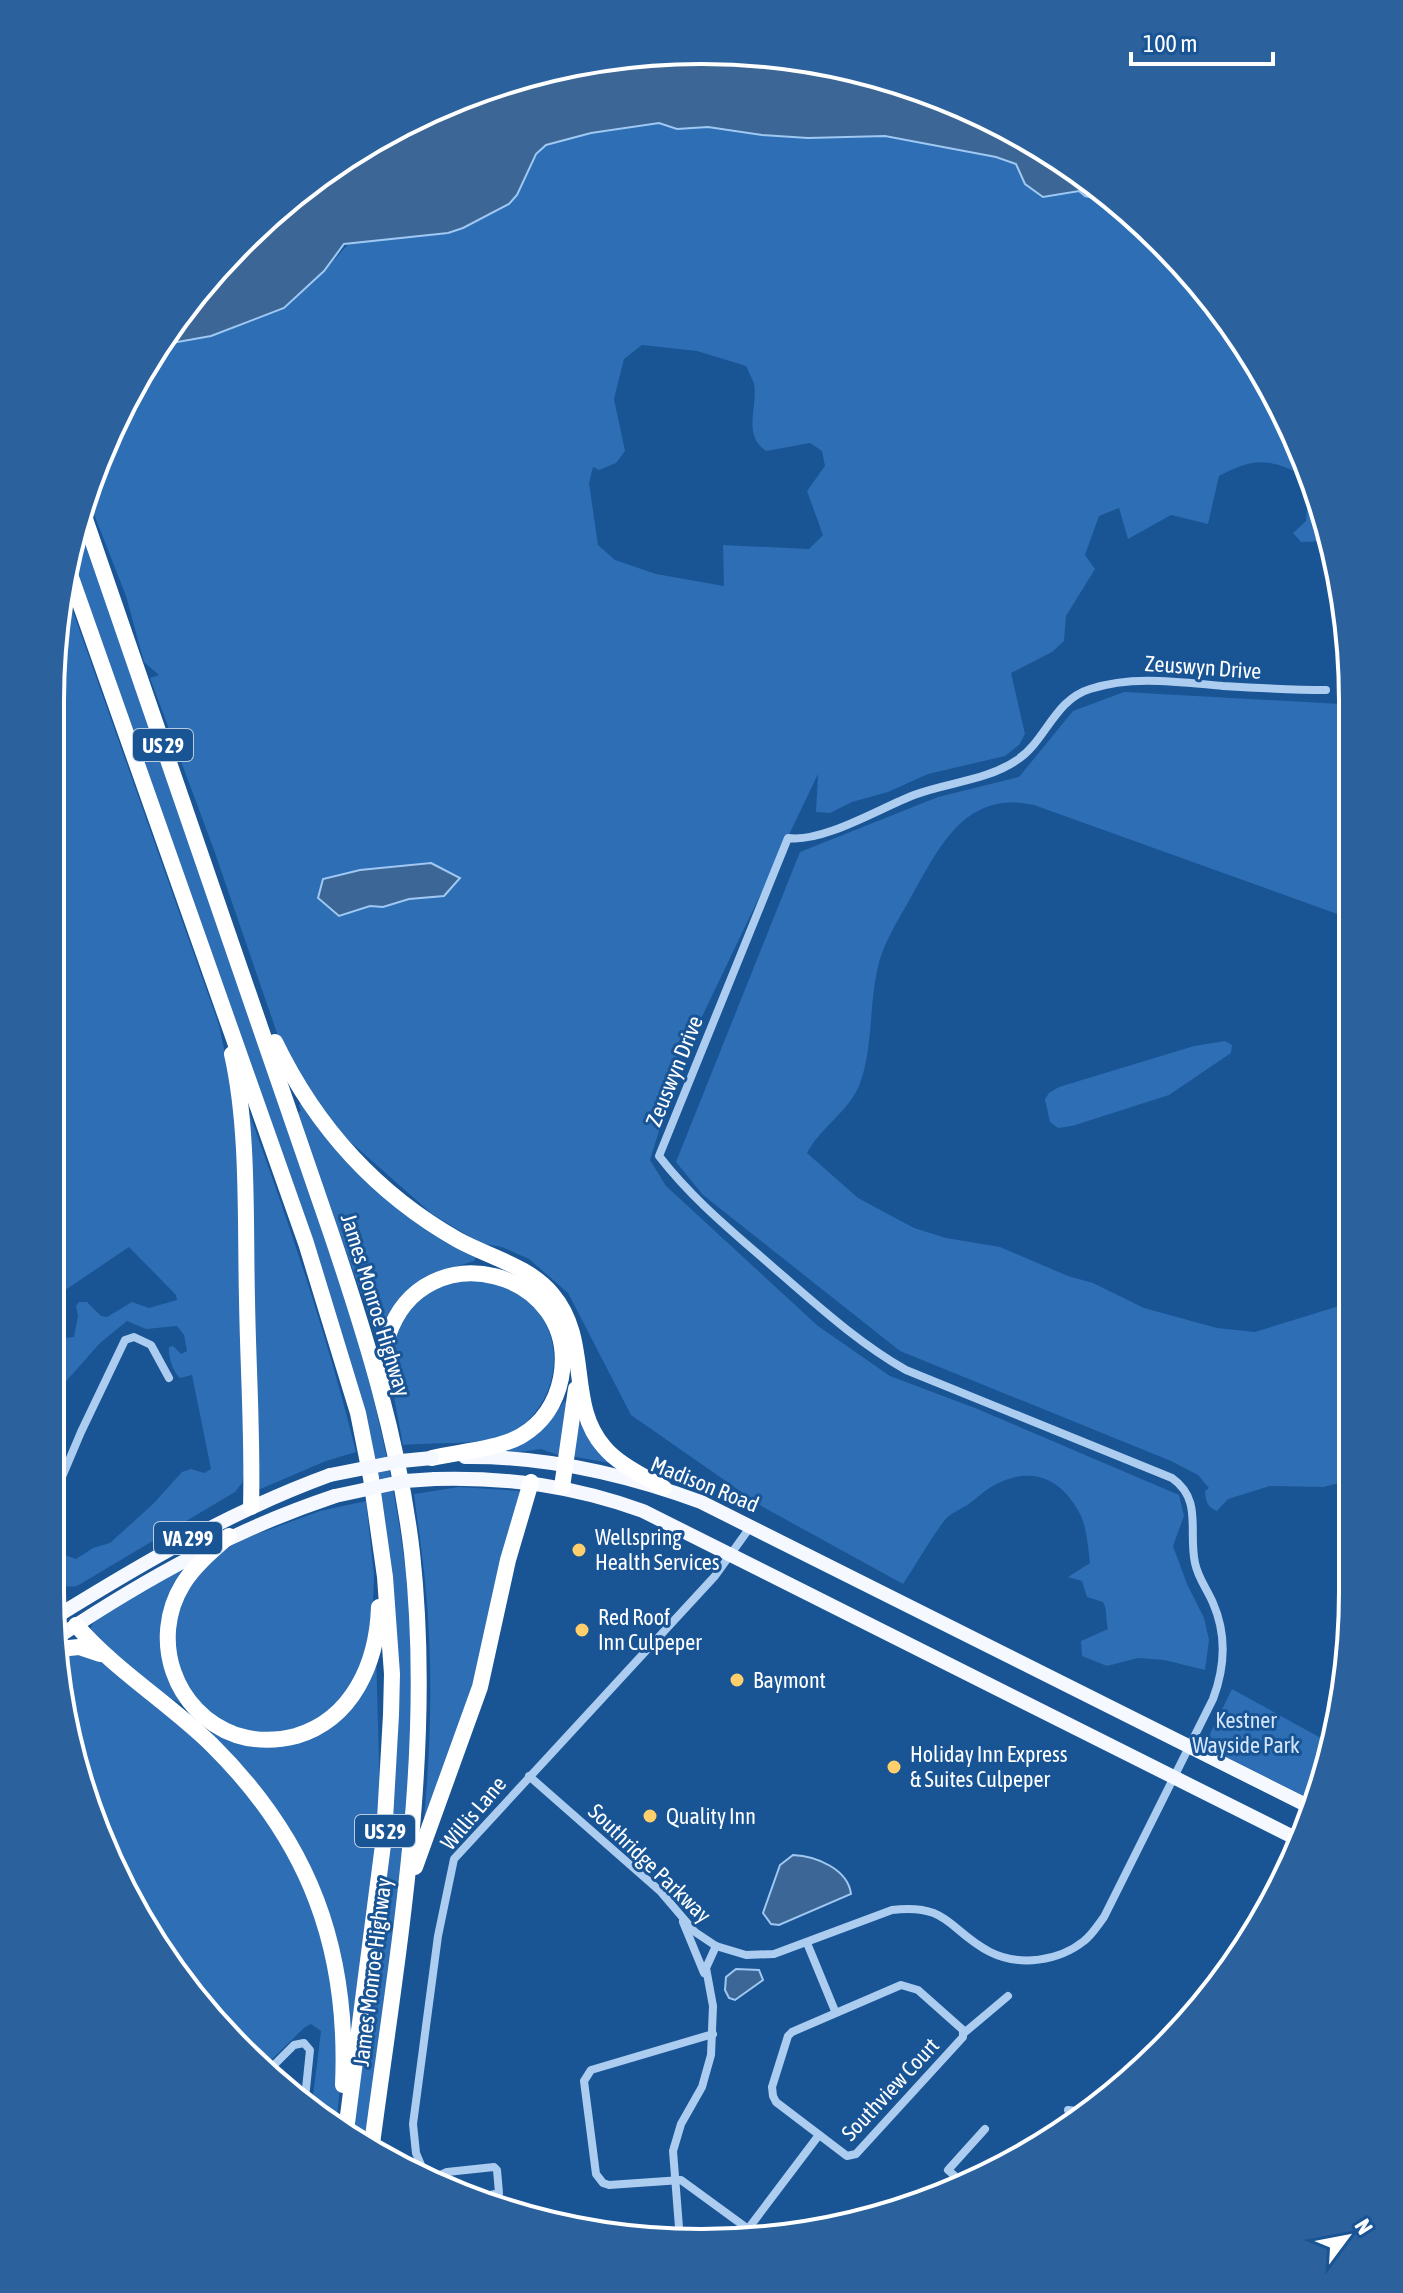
<svg xmlns="http://www.w3.org/2000/svg" width="1403" height="2293" font-family="'Asap Condensed',sans-serif">
	<style>
		.green { fill: #2d6eb4; fill-rule: evenodd }
		.water { fill: #3c6695; stroke: #9fc8f2; stroke-width: 2 }
		.lines { fill: none; stroke-linecap: round; stroke-linejoin: round }
		.street { stroke: #accdf0; stroke-width: 8 }
		.primary { stroke: #f5f9ff; stroke-width: 14 }
		.highway { stroke: #fff; stroke-width: 16 }
		.primary-bridge { stroke: #f5f9ff; stroke-width: 14 }
		.poi-dot { fill: #ffcf6b; stroke: #195495; stroke-width: 3 }
		.labels { text-anchor: middle; dominant-baseline: central; stroke-width: 6; stroke-linejoin: round; paint-order: stroke }
		.shield { fill: #195495; stroke: #baccdf; stroke-width: 2 }
		.shield-label { font-size: 20px; font-weight: bold; fill: #fff }
		.street-label { font-size: 22px; fill: #fff; stroke: #195495 }
		.poi-label { font-size: 22px; fill: #fff; stroke: #195495; text-anchor: start }
		.park-label { font-size: 22px; fill: #d3e6fb; stroke: #195495 }
		.rim { fill: none; stroke: #fff; stroke-width: 4 }
	</style>
	<rect width="100%" height="100%" fill="#195495"/>
	<g class="green">
		<path d="M556 109 605 132 659 123 677 129 708 127 754 134 803 137 885 136 997 157 1016 164 1021 174 1108 194 1192 272 1266 376 1331 533 1325 541 1301 542 1293 533 1306 521 1308 495 1300 474C1267 457 1251 459 1219 476L1208 524 1171 515 1128 539 1119 508 1099 516 1085 555 1095 569 1066 616 1064 641 1052 652 1011 673 1025 734 1019 745 1005 756 928 774 888 792 852 802 830 813 816 812 818 774 666 1092 659 1131 650 1160 666 1186 818 1326 890 1376 975 1408 1179 1495 1184 1516 1173 1546 1187 1584 1204 1618 1209 1640 1205 1670 1164 1660 1138 1658 1107 1666 1082 1656 1081 1641 1108 1629C1105 1619 1108 1611 1103 1602L1087 1597 1082 1581 1068 1577 1090 1563C1088 1548 1087 1528 1080 1514 1055 1465 1012 1466 974 1500 965 1508 951 1512 944 1521 929 1541 917 1563 903 1584L763 1507 631 1415 568 1293 529 1259 502 1247 480 1243 432 1214 346 1138 311 1093 278 1036 214 850 150 678 159 675 144 662 126 596 90 504C81 468 142 379 161 346L211 336 284 308 324 271 350 242 448 233ZM642 345 697 351 746 366C748 371 752 378 754 384 758 408 742 434 766 451L810 443 822 451 825 466 807 491 823 535 809 549 723 545 724 586 656 574 615 560 598 545 589 483 593 467 599 470 616 463 625 451 614 399 624 359Z"/>
		<path d="M80 525 344 1289C377 1405 404 1513 411 1634 419 1803 388 1973 365 2140L353 2134 389 1852 398 1733 366 1416 314 1242 72 557Z"/>
		<path d="M64 586 219 1025 236 1106 245 1471 242 1483 235 1492 77 1586C49 1590 50 1573 50 1550L76 1559 93 1548 110 1543 153 1504 182 1472 191 1469 204 1473 211 1469 192 1375 180 1378C173 1372 168 1357 169 1347L173 1346 181 1354 187 1351 184 1335 177 1326 146 1329 127 1321 100 1343 61 1387 51 1382V1340L74 1337 78 1316 76 1306 79 1302H87L101 1316 107 1317 132 1302 149 1308 177 1300 176 1295 129 1247 52 1299 56 617Z"/>
		<path d="M1124 692 1341 704 1351 714V919L1034 805C964 790 939 848 910 899 897 922 882 945 877 971 869 1008 873 1050 859 1086 848 1112 820 1128 807 1153L858 1198 914 1228 946 1238 1000 1247 1068 1276 1093 1283 1144 1308 1217 1328 1255 1332 1349 1303 1348 1481 1323 1487 1270 1486 1228 1499 1217 1511C1207 1507 1206 1502 1205 1491L1209 1488 1198 1475 1171 1461 900 1351 703 1195 676 1162 800 852 938 797 1019 777 1073 711Z"/>
		<path d="M1225 1041 1232 1045 1231 1053 1169 1095 1072 1126 1058 1128 1050 1122 1045 1099 1049 1093 1059 1087 1194 1046Z"/>
		<path d="M242 1093C285 1212 326 1330 356 1452L326 1461 258 1490 259 1432Z"/>
		<path d="M304 1101 323 1129 477 1256 474 1261 442 1271 425 1280 381 1339 377 1338 297 1113 301 1111 299 1105Z"/>
		<path d="M463 1279C477 1281 493 1281 506 1285 513 1288 520 1295 526 1300 571 1335 559 1410 508 1434 482 1446 433 1442 403 1445L392 1387 389 1353 405 1314 432 1288Z"/>
		<path d="M564 1401 570 1404 561 1456 541 1449 512 1453 507 1449C530 1435 550 1424 564 1401Z"/>
		<path d="M579 1410 620 1465 571 1456Z"/>
		<path d="M459 1487 520 1491 478 1683 423 1829C431 1750 433 1670 426 1591 423 1558 418 1526 414 1494Z"/>
		<path d="M366 1501 374 1575 372 1631 368 1651 345 1699 303 1729 262 1734 226 1724 193 1698 176 1664 173 1623 190 1579 227 1548 249 1537 320 1511Z"/>
		<path d="M187 1565 168 1604 185 1706C153 1690 109 1660 90 1629L95 1620Z"/>
		<path d="M376 1650 380 1797 372 1880 351 2029 348 2030 334 1937 244 1770 211 1733 230 1739 315 1735Z"/>
		<path d="M60 1653 100 1658 220 1760 288 1849 328 1947 343 2059 336 2125 311 2112 321 2031 311 2024 304 2028 264 2067 184 1988 84 1800Z"/>
		<path d="M1232 1689 1330 1743 1314 1801 1204 1746Z"/>
	</g>
	<g class="water">
		<path d="M744 51C784 58 833 61 871 73 953 96 1057 146 1119 204L1085 196 1079 191 1043 197 1025 184 1016 164 996 157 885 136 808 138 762 135 708 127 677 129 659 123 591 133 546 145 536 154 517 195 509 204 463 228 448 233 344 244 324 271 284 308 211 336 161 345 184 305 272 212 375 138 492 85 616 56Z"/>
		<path d="M431 863 460 878 444 896 409 899 383 907 370 906 339 916 318 898 323 879 360 870Z"/>
		<path d="M793 1855C816 1856 848 1869 851 1894L779 1925 771 1924 763 1913 780 1865Z"/>
		<path d="M736 1969 759 1970 763 1980 735 2000 729 1998 725 1990 726 1977Z"/>
	</g>
	<g class="lines">
		<g class="street">
			<path d="M51 1503 81 1432 125 1340 134 1337 151 1345 169 1378"/>
			<path d="M50 1588 66 1610"/>
			<path d="M529 1776 660 1891 695 1932 716 1946 746 1955 774 1954 892 1910C949 1903 949 1931 990 1952 1020 1967 1059 1961 1084 1941 1092 1935 1098 1925 1104 1917L1213 1699C1225 1667 1227 1635 1213 1603 1207 1589 1198 1578 1195 1563 1188 1531 1203 1500 1172 1478L906 1370C857 1342 816 1304 774 1268 733 1232 693 1200 659 1156L788 838C823 843 880 808 914 795 948 782 986 781 1017 760 1046 741 1054 700 1090 689 1133 675 1178 682 1223 686 1257 688 1291 690 1326 690"/>
			<path d="M683 1922 704 1973"/>
			<path d="M807 1943 835 2011"/>
			<path d="M901 1985 918 1990 963 2030V2037L856 2154 847 2156 776 2102 773 2096 772 2087 788 2036 792 2032Z"/>
			<path d="M964 2033 1008 1996"/>
			<path d="M713 2034 591 2070 584 2081 596 2174 603 2183 609 2185 681 2180 755 2234"/>
			<path d="M268 2071 294 2045 304 2043 310 2050 304 2108"/>
			<path d="M1068 2110 1086 2112"/>
			<path d="M424 2172 416 2153 413 2124 438 1936 454 1859 715 1576 751 1526"/>
			<path d="M434 2178 447 2172 494 2167 497 2170 499 2193 474 2199"/>
			<path d="M963 2183 948 2170 985 2129"/>
			<path d="M748 2229 819 2135"/>
			<path d="M680 2240 673 2151 681 2124 702 2087 711 2055 713 2006 706 1968 716 1946"/>
		</g>
		<g class="primary">
			<path d="M465 1457C546 1456 625 1474 701 1502L1312 1808"/>
			<path d="M435 1479C508 1477 574 1486 643 1511L1303 1842"/>
			<path d="M54 1618C143 1563 231 1511 330 1475"/>
			<path d="M58 1637C147 1578 233 1530 335 1496"/>
		</g>
		<g class="highway">
			<path d="M83 513 330 1230C366 1336 399 1442 412 1553 434 1751 398 1948 372 2144"/>
			<path d="M68 569 306 1243 358 1413 371 1478 385 1577 392 1674 391 1715 384 1837 346 2131"/>
			<path d="M275 1042C316 1127 375 1193 458 1240 489 1257 529 1266 552 1294 592 1341 566 1404 604 1447 619 1465 644 1476 664 1488"/>
			<path d="M232 1054C249 1129 245 1221 247 1299 248 1368 253 1438 251 1507"/>
			<path d="M385 1384C385 1369 383 1351 388 1336 423 1229 581 1270 561 1378 556 1403 543 1423 521 1436 498 1449 458 1452 432 1458"/>
			<path d="M562 1487 576 1389"/>
			<path d="M229 1536C213 1550 194 1566 183 1584 149 1639 174 1713 236 1735 255 1741 277 1741 296 1736 353 1719 377 1663 379 1607"/>
			<path d="M76 1625C116 1671 169 1703 212 1745 310 1842 349 1949 343 2085"/>
			<path d="M59 1649 79 1647 100 1654"/>
			<path d="M415 1867 480 1687 508 1560 531 1482"/>
		</g>
		<g class="primary-bridge">
			<path d="M330 1475 401 1461 432 1458"/>
			<path d="M335 1496 405 1481 435 1479"/>
		</g>
	</g>
	<g class="poi-dot">
		<circle cx="579" cy="1550" r="8"/>
		<circle cx="582" cy="1630" r="8"/>
		<circle cx="737" cy="1680" r="8"/>
		<circle cx="894" cy="1767" r="8"/>
		<circle cx="650" cy="1816" r="8"/>
	</g>
	<g class="labels">
		<g class="shield">
			<rect x="133" y="729" width="60" height="32" rx="6"/>
			<rect x="154" y="1522" width="68" height="32" rx="6"/>
			<rect x="355" y="1815" width="60" height="32" rx="6"/>
		</g>
		<g class="shield-label">
			<text x="163" y="745">US 29</text>
			<text x="188" y="1538">VA 299</text>
			<text x="385" y="1831">US 29</text>
		</g>
		<g class="street-label">
			<text transform="translate(1203 667) rotate(4)">Zeuswyn Drive</text>
			<text transform="translate(674 1071) rotate(-68)">Zeuswyn Drive</text>
			<text transform="translate(376 1305) rotate(73)">James Monroe Highway</text>
			<text transform="translate(705 1484) rotate(22)">Madison Road</text>
			<text transform="translate(473 1813) rotate(-50)">Willis Lane</text>
			<text transform="translate(650 1863) rotate(44)">Southridge Parkway</text>
			<text transform="translate(372 1972) rotate(-83)">James Monroe Highway</text>
			<text transform="translate(890 2089) rotate(-47)">Southview Court</text>
		</g>
		<g class="poi-label">
			<text x="595" y="1537">Wellspring<tspan x="595" dy="25">Health Services</tspan></text>
			<text x="598" y="1617">Red Roof<tspan x="598" dy="25">Inn Culpeper</tspan></text>
			<text x="753" y="1680">Baymont</text>
			<text x="910" y="1754">Holiday Inn Express<tspan x="910" dy="25">&amp; Suites Culpeper</tspan></text>
			<text x="666" y="1816">Quality Inn</text>
		</g>
		<g class="park-label">
			<text x="1246" y="1720">Kestner<tspan x="1246" dy="25">Wayside Park</tspan></text>
		</g>
	</g>
	<path d="M0 0H1403V2293H0ZM701 64H702A637 637 0 0 1 1339 701V1592A637 637 0 0 1 702 2229H701A637 637 0 0 1 64 1592V701A637 637 0 0 1 701 64Z" fill="#2b629d" fill-rule="evenodd"/>
	<path class="rim" d="M701 64H702A637 637 0 0 1 1339 701V1592A637 637 0 0 1 702 2229H701A637 637 0 0 1 64 1592V701A637 637 0 0 1 701 64Z"/>
	<g transform="translate(1347 2237) rotate(58)" stroke="#195495" stroke-width="6" paint-order="stroke">
	<path d="M0-6L14 30L0 20L-14 30Z" fill="#ffffff"/>
	<text y="-12" font-size="22" font-weight="bold" text-anchor="middle" fill="#ffffff">N</text>
	</g>
	<path d="M1131 52v12h142v-12" fill="none" stroke="#ffffff" stroke-width="4"/>
	<text x="1143" y="52" font-size="24" fill="#ffffff" stroke="#195495" stroke-width="6" paint-order="stroke">100 m</text>
</svg>
